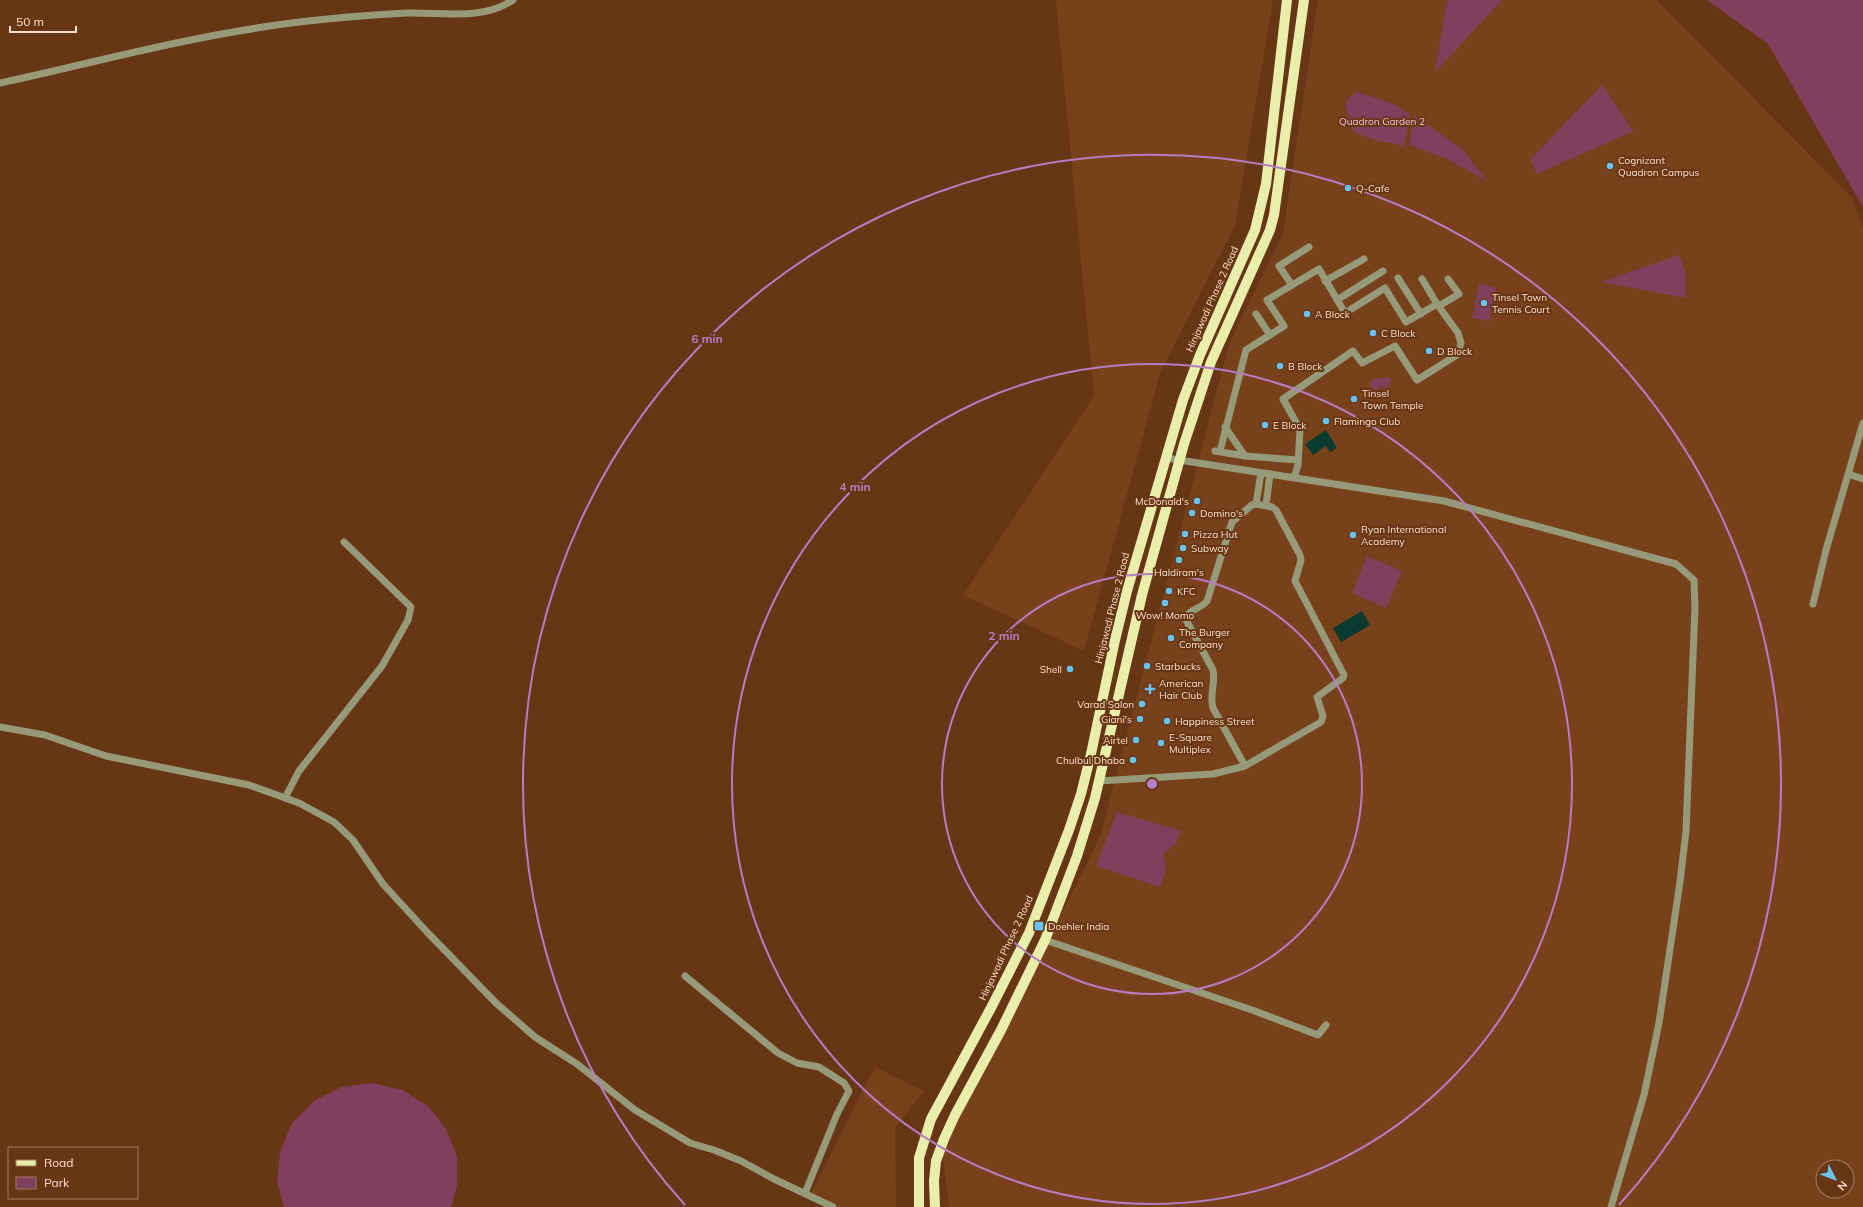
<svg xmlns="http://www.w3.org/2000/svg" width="1863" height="1207" font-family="Mulish,sans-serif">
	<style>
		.built { fill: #77421b; fill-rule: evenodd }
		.green { fill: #7f405d }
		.water { fill: #0b3a2e }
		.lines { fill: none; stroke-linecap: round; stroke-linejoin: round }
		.minor { stroke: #979a79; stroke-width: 7 }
		.major { stroke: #e9efaa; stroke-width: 10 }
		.ring { fill: none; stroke: #b67dc5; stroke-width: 2 }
		.poi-dot { fill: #69c3f1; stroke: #673614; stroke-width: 1.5 }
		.labels { text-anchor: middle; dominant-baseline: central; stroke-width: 4; stroke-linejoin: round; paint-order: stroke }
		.park-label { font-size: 10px; fill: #f7c2d8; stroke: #673614 }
		.poi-label { font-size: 10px; fill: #fedfcd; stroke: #673614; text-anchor: start }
		.street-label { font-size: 10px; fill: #fedfcd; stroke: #673614 }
		.centre { fill: #b67dc5; stroke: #673614; stroke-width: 2 }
		.ring-label { font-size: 12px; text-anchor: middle; font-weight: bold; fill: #b67dc5; stroke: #673614; stroke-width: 4; stroke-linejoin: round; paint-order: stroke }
	</style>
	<rect width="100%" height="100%" fill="#673614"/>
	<g class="built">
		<path d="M1056 0H1273L1235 225 1160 374 1084 651 963 595 1094 396Z"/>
		<path d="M1318 0H1657L1852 198 1863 229V1207H949L942 1148 1089 860 1101 833 1229 344 1283 233ZM1823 1167H1847V1191H1823Z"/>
		<path d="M875 1067 924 1091 895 1128 896 1207H839L811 1193Z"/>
	</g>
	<g class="green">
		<path d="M1447 0H1502L1435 72Z"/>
		<path d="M1707 0H1863V207L1768 44Z"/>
		<path d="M1602 85 1633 131 1537 174 1530 160Z"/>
		<path d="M1356 92C1374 98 1396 102 1410 115L1404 146 1376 140 1355 133 1352 128 1345 105 1348 99Z"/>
		<path d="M1414 115 1463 150 1487 181 1445 158 1409 145Z"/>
		<path d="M1679 255 1686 274V298L1601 282Z"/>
		<path d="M1479 284 1496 288 1489 321 1472 318Z"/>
		<path d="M1375 378H1389L1392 381 1386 389 1381 386 1376 391 1368 384Z"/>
		<path d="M1367 556 1402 571 1386 608 1352 593Z"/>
		<path d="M1117 812 1181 831 1175 844 1163 854 1166 870 1160 887 1096 866Z"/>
		<path d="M372 1083 402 1090 428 1106 446 1129 457 1156V1185L451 1207H284L277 1182 280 1152 292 1123 314 1101 341 1087Z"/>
	</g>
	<g class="water">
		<path d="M1326 430 1337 448 1330 452 1326 446 1313 455 1305 444Z"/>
		<path d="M1362 611 1370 625 1341 642 1333 628Z"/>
	</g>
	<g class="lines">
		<g class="minor">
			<path d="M0 83C80 66 159 44 239 31 294 21 351 16 407 13 443 12 482 21 513 0"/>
			<path d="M1398 278 1421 314"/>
			<path d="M1422 279 1437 304"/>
			<path d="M1325 281 1364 259"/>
			<path d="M1292 285 1279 266 1309 247"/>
			<path d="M1337 300 1383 271"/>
			<path d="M1439 306 1459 294 1448 279"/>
			<path d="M1256 314 1270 335"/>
			<path d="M1225 427 1245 456 1298 460"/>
			<path d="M1215 451 1245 456"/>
			<path d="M1220 451 1246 350 1284 326 1267 300 1319 269 1345 313 1385 288 1406 322 1437 304 1458 333 1461 343 1457 355 1417 380 1395 346 1362 363 1353 351 1283 399 1300 429 1298 465 1294 478"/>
			<path d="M1166 458 1444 501 1676 564 1694 580 1695 607 1686 831 1680 882 1659 1023 1644 1095 1611 1207"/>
			<path d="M1848 474 1863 479"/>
			<path d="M1256 504 1261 473"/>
			<path d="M1266 505 1270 474"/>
			<path d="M1813 604 1826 550 1863 423"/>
			<path d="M0 727 45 735 106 756 249 785 299 803 334 822 353 840 383 884 427 932 496 1003 535 1037 577 1064 635 1110 690 1143 714 1150 741 1161 774 1179 833 1207"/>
			<path d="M1099 781 1213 774 1245 766 1213 708C1209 695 1216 683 1213 670L1185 618C1189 609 1201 609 1207 601L1232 522 1252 505 1256 504 1272 507 1276 510 1300 555 1301 560 1295 581 1344 675 1343 678 1317 697 1323 716 1321 722 1245 766"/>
			<path d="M285 798 299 771 382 666 408 620 411 607 344 542"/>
			<path d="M1045 940 1252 1010 1318 1035 1326 1025"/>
			<path d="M685 976 778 1053 797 1063 819 1067 844 1083 849 1091 837 1114 805 1193"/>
		</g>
		<g class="major">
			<path d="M919 1207V1158L931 1119 992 1006 1029 933 1069 830 1081 794 1091 754 1115 640 1127 591 1183 400 1200 355 1255 230 1266 184 1287 0"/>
			<path d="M935 1207 934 1181 936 1161 944 1139 955 1115 1001 1030 1045 940 1077 856 1095 798 1142 595 1184 444 1211 362 1270 230 1274 215 1304 0"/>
		</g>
	</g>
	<g class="ring">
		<circle cx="1152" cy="784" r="210"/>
		<circle cx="1152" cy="784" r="420"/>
		<path d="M685 1205A629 629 0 1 1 1619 1205"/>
	</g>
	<g class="poi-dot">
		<circle cx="1610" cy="166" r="4"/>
		<circle cx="1348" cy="188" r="4"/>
		<circle cx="1484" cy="303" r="4"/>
		<circle cx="1307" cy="314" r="4"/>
		<circle cx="1373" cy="333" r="4"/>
		<circle cx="1429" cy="351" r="4"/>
		<circle cx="1280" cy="366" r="4"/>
		<circle cx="1354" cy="399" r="4"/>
		<circle cx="1326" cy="421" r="4"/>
		<circle cx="1265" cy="425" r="4"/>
		<circle cx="1197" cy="501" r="4"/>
		<circle cx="1192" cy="513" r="4"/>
		<circle cx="1185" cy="534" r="4"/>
		<circle cx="1353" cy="535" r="4"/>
		<circle cx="1183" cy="548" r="4"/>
		<circle cx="1179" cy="560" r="4"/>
		<circle cx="1169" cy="591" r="4"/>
		<circle cx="1165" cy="603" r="4"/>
		<circle cx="1171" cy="638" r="4"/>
		<circle cx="1147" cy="666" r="4"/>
		<circle cx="1070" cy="669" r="4"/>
		<path d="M1148 683h4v4h4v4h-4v4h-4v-4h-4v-4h4z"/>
		<circle cx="1142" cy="704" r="4"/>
		<circle cx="1140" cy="719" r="4"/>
		<circle cx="1167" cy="721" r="4"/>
		<circle cx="1136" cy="740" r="4"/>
		<circle cx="1161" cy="743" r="4"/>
		<circle cx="1133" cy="760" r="4"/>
		<rect x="1034" y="921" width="10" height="10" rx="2"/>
	</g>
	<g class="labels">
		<g class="park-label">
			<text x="1382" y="121">Quadron Garden 2</text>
		</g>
		<g class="poi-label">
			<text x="1618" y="160">Cognizant<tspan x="1618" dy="12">Quadron Campus</tspan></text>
			<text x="1356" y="188">Q-Cafe</text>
			<text x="1492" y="297">Tinsel Town<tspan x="1492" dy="12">Tennis Court</tspan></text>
			<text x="1315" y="314">A Block</text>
			<text x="1381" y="333">C Block</text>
			<text x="1437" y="351">D Block</text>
			<text x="1288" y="366">B Block</text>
			<text x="1362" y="393">Tinsel<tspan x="1362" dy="12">Town Temple</tspan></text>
			<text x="1334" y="421">Flamingo Club</text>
			<text x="1273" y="425">E Block</text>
			<text x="1189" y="501" text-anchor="end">McDonald's</text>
			<text x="1200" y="513">Domino's</text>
			<text x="1361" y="529">Ryan International<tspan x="1361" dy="12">Academy</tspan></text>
			<text x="1193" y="534">Pizza Hut</text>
			<text x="1191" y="548">Subway</text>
			<text x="1179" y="572" text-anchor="middle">Haldiram's</text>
			<text x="1177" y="591">KFC</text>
			<text x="1165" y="615" text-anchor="middle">Wow! Momo</text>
			<text x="1179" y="632">The Burger<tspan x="1179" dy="12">Company</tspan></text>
			<text x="1155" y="666">Starbucks</text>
			<text x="1062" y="669" text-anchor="end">Shell</text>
			<text x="1159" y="683">American<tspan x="1159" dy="12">Hair Club</tspan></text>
			<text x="1134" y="704" text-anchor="end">Varad Salon</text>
			<text x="1132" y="719" text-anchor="end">Giani's</text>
			<text x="1175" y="721">Happiness Street</text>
			<text x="1169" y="737">E-Square<tspan x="1169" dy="12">Multiplex</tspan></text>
			<text x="1128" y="740" text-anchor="end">Airtel</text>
			<text x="1125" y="760" text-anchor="end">Chulbul Dhaba</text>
			<text x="1048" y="926">Doehler India</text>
		</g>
		<g class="street-label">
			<text transform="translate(1212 299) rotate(-66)">Hinjawadi Phase 2 Road</text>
			<text transform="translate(1112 608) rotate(-76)">Hinjawadi Phase 2 Road</text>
			<text transform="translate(1006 948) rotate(-65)">Hinjawadi Phase 2 Road</text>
		</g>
	</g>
	<circle cx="1152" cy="784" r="6" class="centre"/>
	<g class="ring-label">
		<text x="707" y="343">6 min</text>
		<text x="855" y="491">4 min</text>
		<text x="1004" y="640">2 min</text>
	</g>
	<rect x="8" y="1147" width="130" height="52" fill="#673614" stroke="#a37a5e"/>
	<rect x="16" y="1160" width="20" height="6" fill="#e9efaa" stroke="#a37a5e"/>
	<text x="44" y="1167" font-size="12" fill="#fedfcd">Road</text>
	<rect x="16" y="1177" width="20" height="12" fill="#7f405d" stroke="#a37a5e"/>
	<text x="44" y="1187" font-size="12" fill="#fedfcd">Park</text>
	<g transform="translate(1835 1179) rotate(132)"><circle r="19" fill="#673614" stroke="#a37a5e"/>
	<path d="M0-3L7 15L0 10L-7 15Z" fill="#69c3f1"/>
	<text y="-6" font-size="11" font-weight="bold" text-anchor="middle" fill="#fedfcd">N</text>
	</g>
	<path d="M10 26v6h66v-6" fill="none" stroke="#fedfcd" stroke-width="2"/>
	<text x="16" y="26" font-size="12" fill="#fedfcd" stroke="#673614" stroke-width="3" paint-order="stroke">50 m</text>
</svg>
